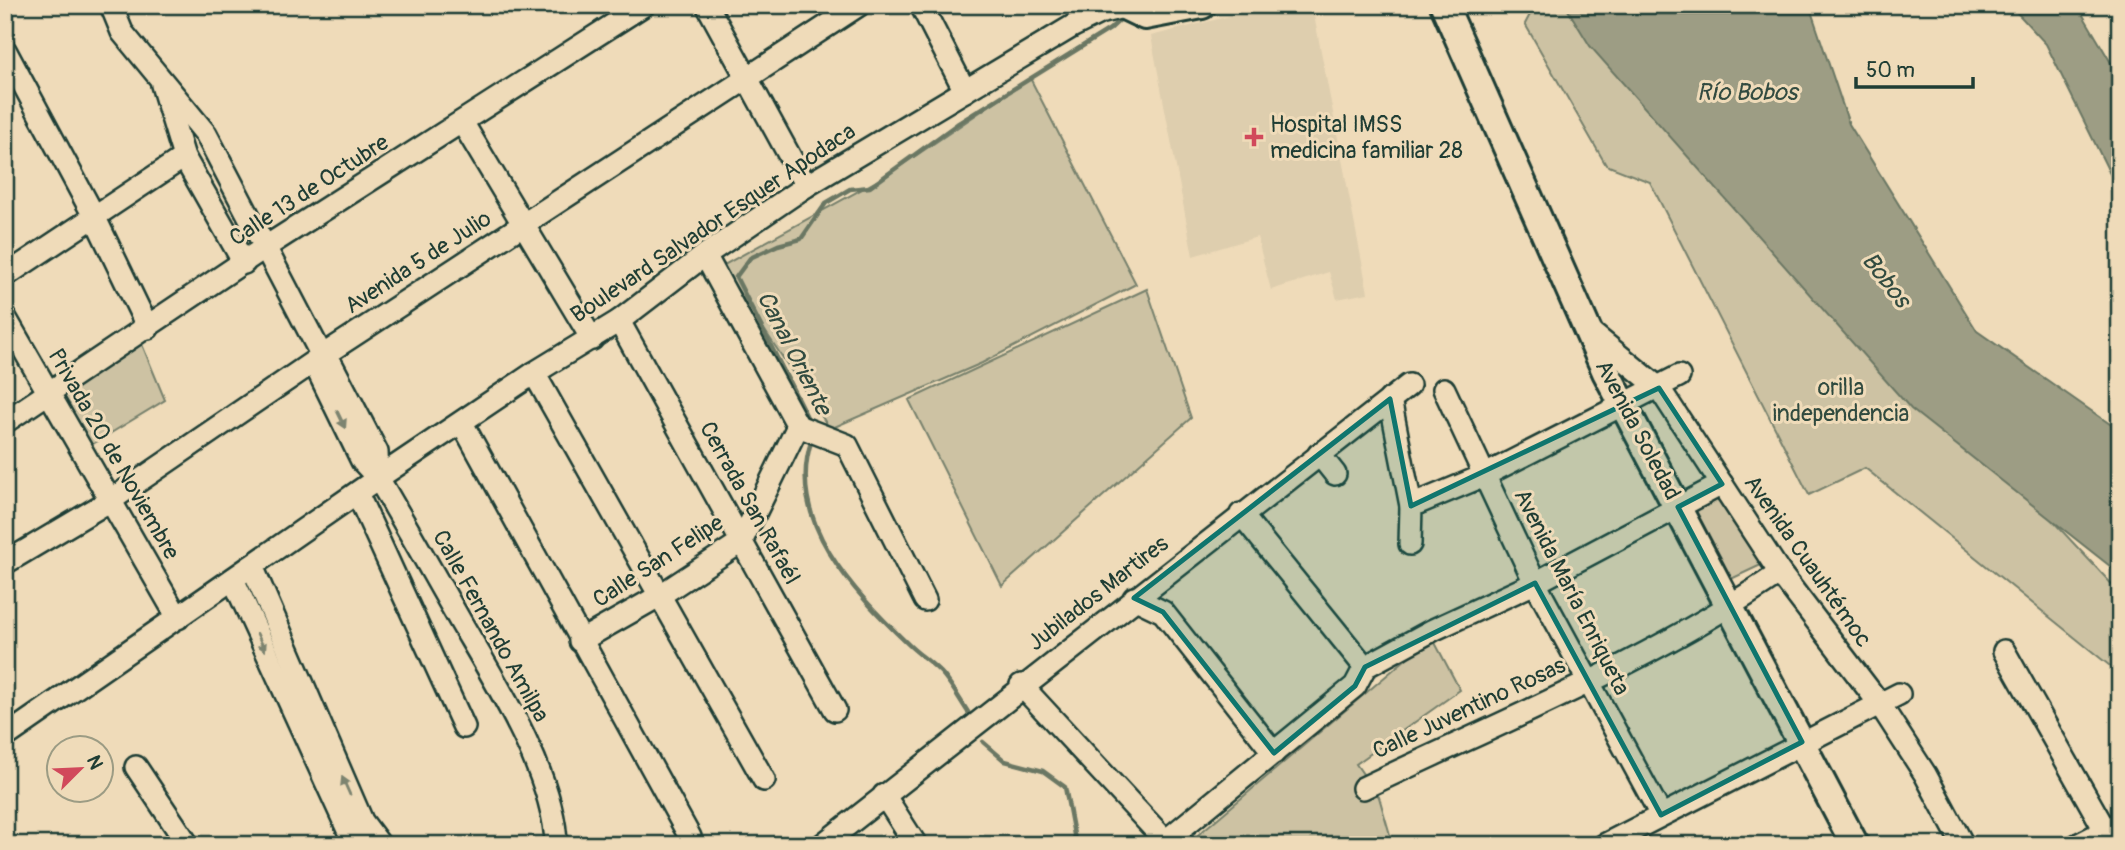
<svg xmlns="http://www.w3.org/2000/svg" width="2125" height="850" font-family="Pangolin,sans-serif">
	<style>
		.built { fill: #deceae }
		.green { fill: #cdc2a3; stroke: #76806c; stroke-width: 2 }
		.water { fill: #9d9d84; stroke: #6b7764; stroke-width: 2 }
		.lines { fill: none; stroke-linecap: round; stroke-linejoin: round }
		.stream { stroke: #6b7764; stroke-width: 4.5 }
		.minor-casing { stroke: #1f3d34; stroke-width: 26 }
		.major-casing { stroke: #1f3d34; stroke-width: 32 }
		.minor { stroke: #efdbb9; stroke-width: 21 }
		.major { stroke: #efdbb9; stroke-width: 26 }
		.oneway { fill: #7d8470 }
		.marked { fill: #0f766e; fill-opacity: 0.2; stroke: #0f766e; stroke-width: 5; stroke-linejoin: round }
		.poi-dot { fill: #d1495b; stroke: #efdbb9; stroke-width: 2.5 }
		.labels { text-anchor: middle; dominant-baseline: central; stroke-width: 6; stroke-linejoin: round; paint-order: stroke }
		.poi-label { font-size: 23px; fill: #1f3d34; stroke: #efdbb9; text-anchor: start }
		.street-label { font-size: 23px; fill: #1f3d34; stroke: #efdbb9 }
		.park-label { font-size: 23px; fill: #304a3f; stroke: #efdbb9 }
		.water-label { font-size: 24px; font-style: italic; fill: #324b40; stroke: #efdbb9 }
	</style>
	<rect width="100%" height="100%" fill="#efdbb9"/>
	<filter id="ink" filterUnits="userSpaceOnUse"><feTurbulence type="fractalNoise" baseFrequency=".0143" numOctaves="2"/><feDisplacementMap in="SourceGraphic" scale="14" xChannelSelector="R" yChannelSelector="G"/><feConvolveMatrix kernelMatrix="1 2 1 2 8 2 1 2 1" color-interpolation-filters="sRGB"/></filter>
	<g filter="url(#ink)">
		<path class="built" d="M1273 5H1312L1368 293 1337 299 1329 272 1271 290 1257 237 1193 256 1151 36Z"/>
		<g class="green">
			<path d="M1535 5H1571L2120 593V674L1865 468 1809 495 1650 182 1606 165 1525 24Z"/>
			<path d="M1030 78 1136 284 982 363 830 429 722 266 886 176Z"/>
			<path d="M1147 289 1191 418 1002 586 909 400Z"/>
			<path d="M141 342 165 400 88 447 54 393Z"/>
			<path d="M1720 492 1763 564 1727 581 1688 511Z"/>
			<path d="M1432 637 1460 690 1356 764 1379 797 1393 845H1186Z"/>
		</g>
		<g class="water">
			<path d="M1565 5H1809L1849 124 1977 331 2120 431V574L1911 409 1590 46Z"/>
			<path d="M2010 5H2077L2120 78V194L2046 44Z"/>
		</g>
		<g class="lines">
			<g class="stream">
				<path d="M809 421 736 277 750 258 778 245 801 239 826 203 850 189 870 187 957 124 1110 29 1124 16"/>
				<path d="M812 439C784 520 854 592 908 644 919 655 934 664 944 676 953 687 960 700 968 712"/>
				<path d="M983 742 1005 761 1043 771 1065 787 1076 845"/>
			</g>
			<defs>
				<g id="minor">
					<path d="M111 5 122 32 206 134 322 356 333 367 377 452 378 478"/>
					<path d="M707 5 806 186"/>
					<path d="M921 5 965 91"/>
					<path d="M5 50 94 216 148 328"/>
					<path d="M162 85 184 157 244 263"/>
					<path d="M462 122 592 339"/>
					<path d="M705 255 798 426"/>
					<path d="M5 276 184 157"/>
					<path d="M5 317 178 618"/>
					<path d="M619 321 835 710"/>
					<path d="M1587 329 1659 388 1780 573 1879 703 1925 774 1963 845"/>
					<path d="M322 356 319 373 362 461 378 478C407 527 435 577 463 626 497 684 555 777 556 845"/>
					<path d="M534 373 764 780"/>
					<path d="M1444 389 1535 583 1661 815"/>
					<path d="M1390 399 1411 506 1410 544"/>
					<path d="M5 422 264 248 644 5"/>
					<path d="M462 423 690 837"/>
					<path d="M798 426 847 445 925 600"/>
					<path d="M1319 454 1335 474"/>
					<path d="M357 493 464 727"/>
					<path d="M1411 506 1483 476 1679 376"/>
					<path d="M1241 514 1365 667"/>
					<path d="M5 563 111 500 322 356 859 5"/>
					<path d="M252 566 362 821 380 845"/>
					<path d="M233 579 355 845"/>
					<path d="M1134 598 1163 612 1274 753"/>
					<path d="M580 641 659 596 741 542 798 426"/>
					<path d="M2004 651 2105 830 2117 845"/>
					<path d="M1021 685 1160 835 1168 839 1355 686 1365 667 1433 630 1535 583 1722 484"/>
					<path d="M5 737 378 478 534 373 619 321 705 255 806 186 1073 26 1099 13 1123 7"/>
					<path d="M136 767 188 845"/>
					<path d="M1363 788C1503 721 1652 661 1780 573"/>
					<path d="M884 795 916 845"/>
					<path d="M822 845 1409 385"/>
					<path d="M1604 845 1899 694"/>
					<path d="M2077 845 2120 823"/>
				</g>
				<g id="major">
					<path d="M1122 5 1145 16 1202 5"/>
					<path d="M1444 5 1606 372 1855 845"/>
				</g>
			</defs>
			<use href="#minor" class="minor-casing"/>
			<use href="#major" class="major-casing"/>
			<use href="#minor" class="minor"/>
			<use href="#major" class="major"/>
		</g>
		<defs><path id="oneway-solid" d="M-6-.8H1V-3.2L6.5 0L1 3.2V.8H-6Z" transform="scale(1.75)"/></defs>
		<g class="oneway">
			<use href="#oneway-solid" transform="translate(341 419) rotate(64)"/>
			<use href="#oneway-solid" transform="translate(261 642) rotate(65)"/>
			<use href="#oneway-solid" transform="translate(346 786) rotate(-114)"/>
		</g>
	</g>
	<path class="marked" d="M1659 388 1722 484 1678 507 1802 742 1661 815 1535 583 1365 667 1355 686 1274 753 1163 612 1134 598 1390 399 1411 506Z"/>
	<path class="poi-dot" d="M1250.5 126.5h7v7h7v7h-7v7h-7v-7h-7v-7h7z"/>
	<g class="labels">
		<g class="poi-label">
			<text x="1270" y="124">Hospital IMSS<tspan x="1270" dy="26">medicina familiar 28</tspan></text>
		</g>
		<g class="street-label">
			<text transform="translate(309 190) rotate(-33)">Calle 13 de Octubre</text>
			<text transform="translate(713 223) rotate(-34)">Boulevard Salvador Esquer Apodaca</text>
			<text transform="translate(418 262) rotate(-33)">Avenida 5 de Julio</text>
			<text transform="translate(1638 430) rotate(62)">Avenida Soledad</text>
			<text transform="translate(114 454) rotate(60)">Privada 20 de Noviembre</text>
			<text transform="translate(750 503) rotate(61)">Cerrada San Rafaél</text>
			<text transform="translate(658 561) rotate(-33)">Calle San Felipe</text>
			<text transform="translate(1808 561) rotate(55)">Avenida Cuauhtémoc</text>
			<text transform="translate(1572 592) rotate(63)">Avenida María Enriqueta</text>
			<text transform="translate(1098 593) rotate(-38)">Jubilados Martires</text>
			<text transform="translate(491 626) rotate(61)">Calle Fernando Amilpa</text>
			<text transform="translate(1469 708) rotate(-25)">Calle Juventino Rosas</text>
		</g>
		<g class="park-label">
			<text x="1841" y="387">orilla<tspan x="1841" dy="26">independencia</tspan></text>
		</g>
		<g class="water-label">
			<text x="1747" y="92">Río Bobos</text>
			<text transform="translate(1886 280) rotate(52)">Bobos</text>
			<text transform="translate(794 353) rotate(63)">Canal Oriente</text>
		</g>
	</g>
	<rect width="2125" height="850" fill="none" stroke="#efdbb9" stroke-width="28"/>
	<rect x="14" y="14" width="2097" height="822" fill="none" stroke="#1f3d34" stroke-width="2.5" filter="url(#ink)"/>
	<g transform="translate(80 769) rotate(66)"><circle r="33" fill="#efdbb9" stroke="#9c9c84" stroke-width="2"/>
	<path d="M0-5L12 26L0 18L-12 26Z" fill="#d1495b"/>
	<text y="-10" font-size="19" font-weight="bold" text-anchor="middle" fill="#1f3d34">N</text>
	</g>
	<path d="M1856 77v10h117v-10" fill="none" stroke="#1f3d34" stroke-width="3.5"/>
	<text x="1866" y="77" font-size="21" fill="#1f3d34" stroke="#efdbb9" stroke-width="5" paint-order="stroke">50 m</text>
</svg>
